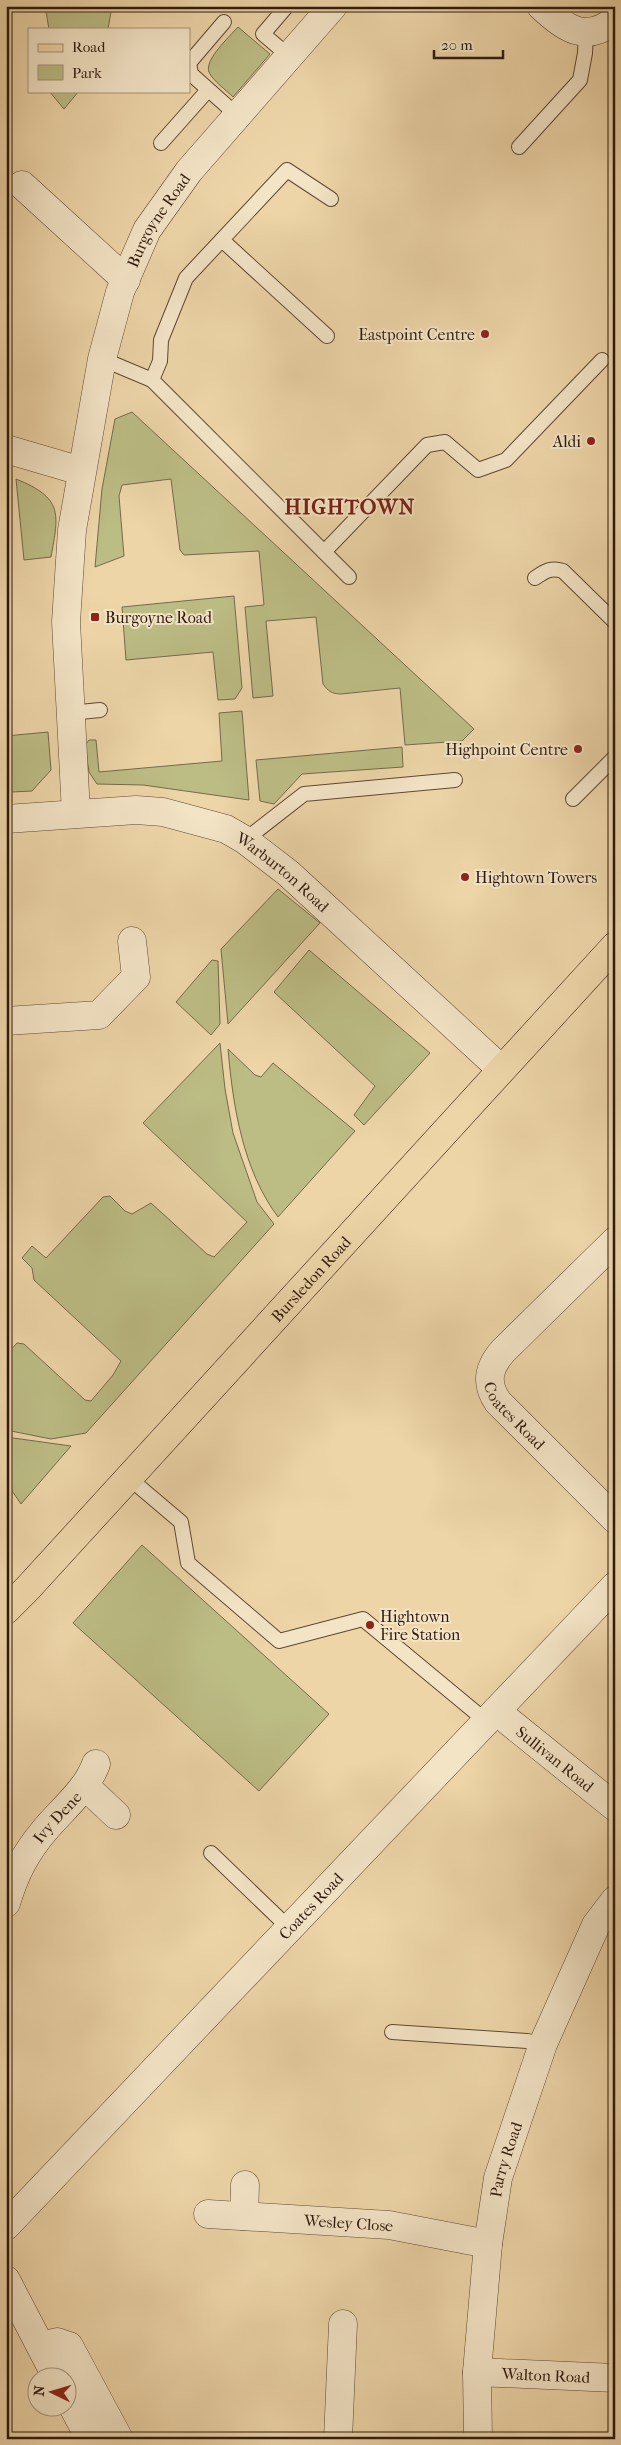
<svg xmlns="http://www.w3.org/2000/svg" width="621" height="2445" font-family="'IM FELL French Canon',serif">
	<style>
		.green { fill: #bcbc85; stroke: #766a4a }
		.lines { fill: none; stroke-linecap: round; stroke-linejoin: round }
		.lane-casing { stroke: #5e4834; stroke-width: 16 }
		.street-casing { stroke: #5e4834; stroke-width: 29 }
		.primary-casing { stroke: #2f190e; stroke-width: 29 }
		.lane { stroke: #f3e4c6; stroke-width: 14 }
		.street { stroke: #f3e4c6; stroke-width: 28 }
		.primary { stroke: #edd5a8; stroke-width: 28 }
		.poi-dot { fill: #8f2418; stroke: #f3e4c6; stroke-width: 2 }
		.labels { text-anchor: middle; dominant-baseline: central; stroke-width: 4; stroke-linejoin: round; paint-order: stroke }
		.street-label { font-size: 16px; fill: #2f190e; stroke: #f3e4c6 }
		.poi-label { font-size: 16px; fill: #2f190e; stroke: #f3e4c6; text-anchor: end }
		.district-label { font-size: 21px; font-weight: bold; letter-spacing: 1px; fill: #7a1f14; stroke: #f3e4c6 }
	</style>
	<rect width="100%" height="100%" fill="#edd5a8"/>
	<filter id="stains"><feTurbulence type="fractalNoise" baseFrequency=".004" numOctaves="4"/><feColorMatrix values="0 0 0 0 .2 0 0 0 0 .09 0 0 0 0 .02 0 0 0 .5 -.17"/></filter>
	<radialGradient id="worn" r=".72"><stop offset=".6" stop-color="#630" stop-opacity="0"/><stop offset="1" stop-color="#630" stop-opacity=".3"/></radialGradient>
	<g class="green">
		<path d="M45 6H112L108 29H49Z"/>
		<path d="M238 27 270 54 233 97C226 90 213 81 209 72 204 60 230 36 238 27Z"/>
		<path d="M49 91H79L64 109Z"/>
		<path d="M132 412 474 729 462 741 405 745 400 688 341 694C332 694 328 691 323 684L316 617 266 621 273 696 253 698 245 607 264 605 259 551 184 555 180 550 171 479 122 485 119 496 124 556 95 567 102 489 115 419Z"/>
		<path d="M16 479C63 498 59 513 51 557L24 560Z"/>
		<path d="M234 596 242 688 235 699 218 700 213 652 126 660 122 607Z"/>
		<path d="M242 711 249 800 143 785 97 784 89 772 85 745 89 740H96L99 772 222 761 219 713Z"/>
		<path d="M48 732 51 770 32 791 12 792 6 787V736Z"/>
		<path d="M402 747 403 767 302 774 274 804 260 801 256 760Z"/>
		<path d="M278 889 320 923 228 1024 221 949Z"/>
		<path d="M309 950 430 1053 364 1125 354 1115 375 1086 274 992Z"/>
		<path d="M212 960 218 961 220 1024 211 1035 176 1002Z"/>
		<path d="M220 1043 225 1089 233 1133 257 1202 274 1224 86 1433 51 1439 6 1430V1355L17 1343 24 1344 85 1400 91 1401 113 1375 121 1361 34 1280 32 1268 22 1258 32 1246 46 1258 103 1197 110 1196 125 1211 132 1214 151 1203 207 1254 214 1257 247 1222 143 1123Z"/>
		<path d="M228 1049 255 1075 261 1077 273 1063 355 1131 278 1217C243 1170 233 1107 228 1049Z"/>
		<path d="M6 1437 71 1446 21 1504 6 1482Z"/>
		<path d="M142 1545 329 1714 259 1791 73 1623Z"/>
	</g>
	<g class="lines">
		<defs>
			<g id="lane">
				<path d="M287 6 263 34 290 57"/>
				<path d="M189 63 191 74 238 116"/>
				<path d="M189 63 224 22"/>
				<path d="M161 143 208 90"/>
				<path d="M519 147 580 80 585 53 586 33"/>
				<path d="M222 240 327 336"/>
				<path d="M102 359 152 380 349 577"/>
				<path d="M152 380 160 361 161 340 186 278 287 170 331 199"/>
				<path d="M324 552 427 445 445 442 478 470 506 460 602 360"/>
				<path d="M535 578C545 571 551 567 563 571L615 622"/>
				<path d="M70 713 100 710"/>
				<path d="M573 799 615 757"/>
				<path d="M245 840 304 794 455 780"/>
				<path d="M129 1478 181 1522 188 1563 279 1641 363 1619 486 1721"/>
				<path d="M211 1853 289 1928"/>
				<path d="M392 2032 527 2041 543 2044"/>
			</g>
			<g id="street">
				<path d="M541 6C564 28 586 44 615 20"/>
				<path d="M22 185 126 280"/>
				<path d="M6 449 81 471"/>
				<path id="s1" d="M76 813 66 622 72 530 102 359 120 292 147 230 189 171 333 6"/>
				<path id="s2" d="M6 819 136 810 163 812 226 829 245 840 288 873 501 1069"/>
				<path d="M6 1021 99 1015 136 977 132 941"/>
				<path id="s3" d="M615 1241 503 1351C488 1368 485 1383 498 1402L615 1519"/>
				<path id="s4" d="M496 1711 615 1807"/>
				<path d="M85 1786 116 1815"/>
				<path id="s5" d="M6 1903C15 1874 24 1855 44 1831 62 1809 86 1791 96 1764"/>
				<path id="s6" d="M208 2214 389 2225 488 2244"/>
				<path d="M244 2216 245 2185"/>
				<path id="s7" d="M6 2226 615 1586"/>
				<path d="M6 2280 57 2378"/>
				<path d="M41 2346 57 2342 69 2346 119 2439"/>
				<path id="s8" d="M477 2372 615 2378"/>
				<path d="M68 2397 90 2439"/>
				<path d="M338 2439 343 2324"/>
				<path id="s9" d="M478 2439 477 2372 488 2244 498 2178 543 2044 596 1925 615 1900"/>
			</g>
			<g id="primary">
				<path id="s10" d="M6 1610 28 1588 615 946"/>
			</g>
		</defs>
		<use href="#lane" class="lane-casing"/>
		<use href="#street" class="street-casing"/>
		<use href="#primary" class="primary-casing"/>
		<use href="#lane" class="lane"/>
		<use href="#street" class="street"/>
		<use href="#primary" class="primary"/>
	</g>
	<g class="poi-dot">
		<circle cx="485" cy="334" r="5"/>
		<circle cx="591" cy="441" r="5"/>
		<rect x="90" y="612" width="10" height="10" rx="2.5"/>
		<circle cx="578" cy="749" r="5"/>
		<circle cx="465" cy="877" r="5"/>
		<circle cx="370" cy="1625" r="5"/>
	</g>
	<g class="labels">
		<g class="street-label">
			<text stroke="none"><textPath href="#s1" startOffset="608">Burgoyne Road</textPath></text>
			<text stroke="none"><textPath href="#s2" startOffset="294">Warburton Road</textPath></text>
			<text stroke="none"><textPath href="#s10" startOffset="450">Bursledon Road</textPath></text>
			<text stroke="none"><textPath href="#s3" startOffset="234">Coates Road</textPath></text>
			<text stroke="none"><textPath href="#s4" startOffset="76">Sullivan Road</textPath></text>
			<text stroke="none"><textPath href="#s5" startOffset="101">Ivy Dene</textPath></text>
			<text stroke="none"><textPath href="#s7" startOffset="442">Coates Road</textPath></text>
			<text stroke="none"><textPath href="#s9" startOffset="282">Parry Road</textPath></text>
			<text stroke="none"><textPath href="#s6" startOffset="141">Wesley Close</textPath></text>
			<text stroke="none"><textPath href="#s8" startOffset="69">Walton Road</textPath></text>
		</g>
		<g class="poi-label">
			<text x="475" y="334">Eastpoint Centre</text>
			<text x="581" y="441">Aldi</text>
			<text x="105" y="617" text-anchor="start">Burgoyne Road</text>
			<text x="568" y="749">Highpoint Centre</text>
			<text x="475" y="877" text-anchor="start">Hightown Towers</text>
			<text x="380" y="1616" text-anchor="start">Hightown<tspan x="380" dy="18">Fire Station</tspan></text>
		</g>
		<g class="district-label">
			<text x="350" y="507">HIGHTOWN</text>
		</g>
	</g>
	<rect width="621" height="2445" fill="none" stroke="#edd5a8" stroke-width="25"/>
	<rect x="8" y="8" width="606" height="2430" fill="none" stroke="#2f190e" stroke-width="2.5"/>
	<rect x="12" y="12" width="596" height="2420" fill="none" stroke="#2f190e"/>
	<rect x="28" y="28" width="162" height="65" fill="#f3e4c6" stroke="#a5937c"/>
	<rect x="38" y="44" width="25" height="8" fill="#edd5a8" stroke="#a5937c"/>
	<text x="72" y="52" font-size="15" fill="#2f190e">Road</text>
	<rect x="38" y="65" width="25" height="15" fill="#bcbc85" stroke="#a5937c"/>
	<text x="72" y="78" font-size="15" fill="#2f190e">Park</text>
	<g transform="translate(52 2392) rotate(275)"><circle r="24" fill="#f3e4c6" stroke="#a5937c"/>
	<path d="M0-4L9 19L0 12L-9 19Z" fill="#8f2418"/>
	<text y="-8" font-size="14" font-weight="bold" text-anchor="middle" fill="#2f190e">N</text>
	</g>
	<path d="M434 50v8h69v-8" fill="none" stroke="#2f190e" stroke-width="2.5"/>
	<text x="441" y="50" font-size="15" fill="#2f190e" stroke="#f3e4c6" stroke-width="4" paint-order="stroke">20 m</text>
	<rect width="100%" height="100%" filter="url(#stains)"/>
	<rect width="100%" height="100%" fill="url(#worn)"/>
</svg>
